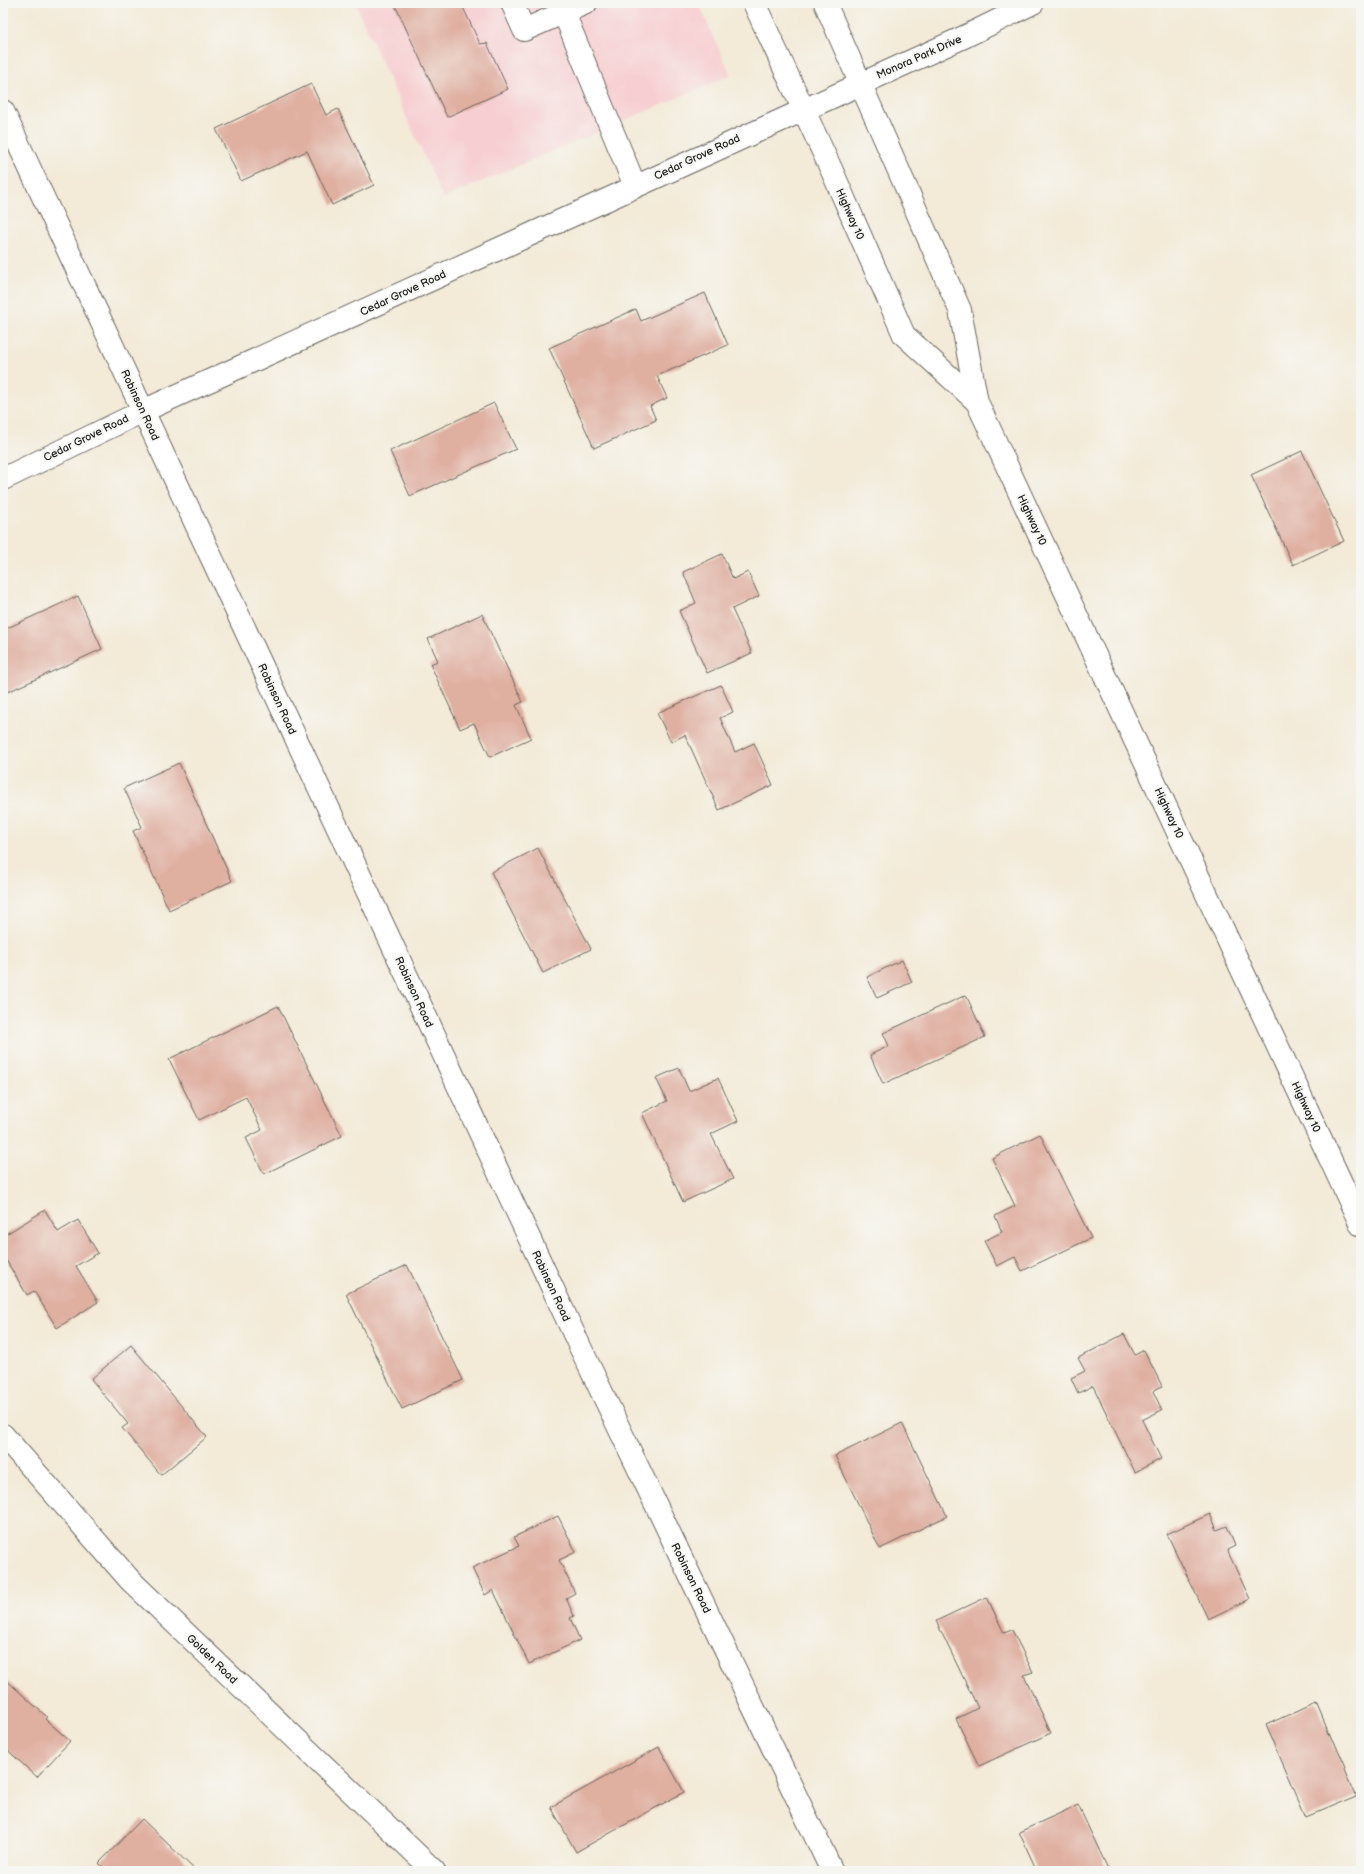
<svg xmlns="http://www.w3.org/2000/svg" width="1364" height="1874" font-family="'Balsamiq Sans',sans-serif">
	<style>
		.built { fill: #f7cfd2 }
		.building { fill: #dfafa0 }
		.lines { fill: none; stroke-linecap: round; stroke-linejoin: round }
		.minor-casing { stroke: #67645d; stroke-width: 24 }
		.highway-casing { stroke: #67645d; stroke-width: 24 }
		.minor { stroke: #fff; stroke-width: 22 }
		.highway { stroke: #fff; stroke-width: 22 }
		.labels { text-anchor: middle; dominant-baseline: central; stroke-width: 4; stroke-linejoin: round; paint-order: stroke }
		.street-label { font-size: 11px; fill: #1c1c1c; stroke: #f6f6f2 }
	</style>
	<rect width="100%" height="100%" fill="#f6f6f2"/>
	<filter id="ink" filterUnits="userSpaceOnUse"><feTurbulence type="fractalNoise" baseFrequency=".025" numOctaves="2"/><feDisplacementMap in="SourceGraphic" scale="8" xChannelSelector="R" yChannelSelector="G"/><feConvolveMatrix kernelMatrix="1 2 1 2 8 2 1 2 1" color-interpolation-filters="sRGB"/></filter>
	<filter id="wash" filterUnits="userSpaceOnUse"><feTurbulence type="fractalNoise" baseFrequency=".012" numOctaves="4" result="noise"/><feDisplacementMap in="SourceGraphic" scale="16" xChannelSelector="R" yChannelSelector="G"/><feGaussianBlur stdDeviation="0.9" result="paint"/><feColorMatrix in="noise" values="0 0 0 0 0 0 0 0 0 0 0 0 0 0 0 0 0 1.4 0 .05"/><feComposite in="paint" operator="in"/></filter>
	<g filter="url(#wash)">
		<rect width="100%" height="100%" fill="#f3ead7"/>
		<path class="built" d="M355 3H698L731 75 443 198Z"/>
		<g id="blocks">
			<g class="building">
				<path d="M394 3H461L480 44 487 43 508 89 447 117Z"/>
				<path d="M311 84 326 115 338 109 374 185 332 205 307 151 241 181 216 129Z"/>
				<path d="M705 293 728 345 657 376 667 398 650 406 656 420 594 448 549 348 636 309 641 321Z"/>
				<path d="M494 403 516 449 410 496 390 451Z"/>
				<path d="M1302 451 1344 541 1293 565 1251 475Z"/>
				<path d="M722 554 733 579 748 572 759 596 732 609 752 653 707 673 679 611 696 603 683 572Z"/>
				<path d="M78 596 102 649 3 694V630Z"/>
				<path d="M482 614 523 702 516 705 531 738 490 757 474 723 460 729 430 664 438 661 428 639Z"/>
				<path d="M721 685 733 712 720 718 735 752 754 743 773 785 719 810 685 735 671 742 657 713Z"/>
				<path d="M179 763 232 881 169 910 133 831 142 827 124 788Z"/>
				<path d="M538 848 591 949 543 973 491 872Z"/>
				<path d="M902 960 912 982 877 998 867 977Z"/>
				<path d="M966 995 985 1037 883 1084 870 1055 889 1046 883 1033Z"/>
				<path d="M278 1006 342 1136 264 1174 246 1138 262 1130 246 1097 199 1120 169 1059Z"/>
				<path d="M679 1068 689 1091 718 1078 738 1121 711 1134 733 1179 683 1202 642 1113 667 1101 656 1078Z"/>
				<path d="M1040 1134 1091 1238 1022 1271 1015 1257 997 1266 984 1241 1002 1232 995 1216 1015 1206 992 1158Z"/>
				<path d="M45 1210 58 1232 78 1220 98 1253 76 1266 98 1302 57 1328 34 1291 27 1295 3 1255V1236Z"/>
				<path d="M407 1265 463 1380 402 1409 346 1294Z"/>
				<path d="M1124 1334 1135 1355 1144 1350 1162 1386 1153 1391 1162 1410 1142 1420 1161 1459 1135 1472 1093 1386 1078 1393 1071 1378 1085 1371 1078 1358Z"/>
				<path d="M131 1345 207 1437 161 1475 122 1428 128 1424 91 1379Z"/>
				<path d="M902 1423 947 1516 880 1549 835 1456Z"/>
				<path d="M1210 1514 1217 1530 1227 1526 1235 1546 1227 1550 1250 1599 1208 1619 1167 1534Z"/>
				<path d="M558 1516 576 1552 559 1560 575 1593 566 1598 574 1616 570 1618 580 1640 529 1664 493 1590 485 1595 472 1568 519 1546 514 1537Z"/>
				<path d="M987 1597 1004 1633 1012 1630 1033 1672 1024 1675 1051 1733 979 1766 956 1719 978 1708 936 1621Z"/>
				<path d="M3 1677 47 1717 45 1719 70 1741 37 1777 3 1746Z"/>
				<path d="M1316 1702 1356 1796 1306 1817 1266 1725Z"/>
				<path d="M659 1747 684 1792 576 1852 551 1807Z"/>
				<path d="M1078 1805 1109 1871H1037L1019 1832Z"/>
				<path d="M142 1819 196 1871H107L99 1863Z"/>
			</g>
		</g>
	</g>
	<g filter="url(#ink)">
		<use href="#blocks" fill-opacity="0" stroke="#67645d" stroke-width="1"/>
		<g class="lines">
			<defs>
				<g id="minor">
					<path d="M512 3 524 30 586 3"/>
					<path d="M564 13 635 186"/>
					<path d="M3 111 581 1349 832 1871"/>
					<path d="M3 479 143 411 966 36 1033 3"/>
					<path d="M3 1435 130 1580 434 1871"/>
				</g>
				<g id="highway">
					<path d="M754 3 832 171 904 335 977 402"/>
					<path d="M825 3 960 310 977 402 1361 1225"/>
				</g>
			</defs>
			<use href="#minor" class="minor-casing"/>
			<use href="#highway" class="highway-casing"/>
			<use href="#minor" class="minor"/>
			<use href="#highway" class="highway"/>
		</g>
	</g>
	<g class="labels">
		<g class="street-label">
			<text transform="translate(919 57) rotate(-24)">Monora Park Drive</text>
			<text transform="translate(697 157) rotate(-25)">Cedar Grove Road</text>
			<text transform="translate(850 214) rotate(66)">Highway 10</text>
			<text transform="translate(403 293) rotate(-25)">Cedar Grove Road</text>
			<text transform="translate(140 405) rotate(65)">Robinson Road</text>
			<text transform="translate(86 438) rotate(-26)">Cedar Grove Road</text>
			<text transform="translate(1032 520) rotate(65)">Highway 10</text>
			<text transform="translate(277 699) rotate(65)">Robinson Road</text>
			<text transform="translate(1169 813) rotate(65)">Highway 10</text>
			<text transform="translate(414 992) rotate(65)">Robinson Road</text>
			<text transform="translate(1306 1107) rotate(65)">Highway 10</text>
			<text transform="translate(551 1286) rotate(65)">Robinson Road</text>
			<text transform="translate(691 1578) rotate(64)">Robinson Road</text>
			<text transform="translate(212 1659) rotate(44)">Golden Road</text>
		</g>
	</g>
	<rect width="1364" height="1874" fill="none" stroke="#f6f6f2" stroke-width="16"/>
</svg>
